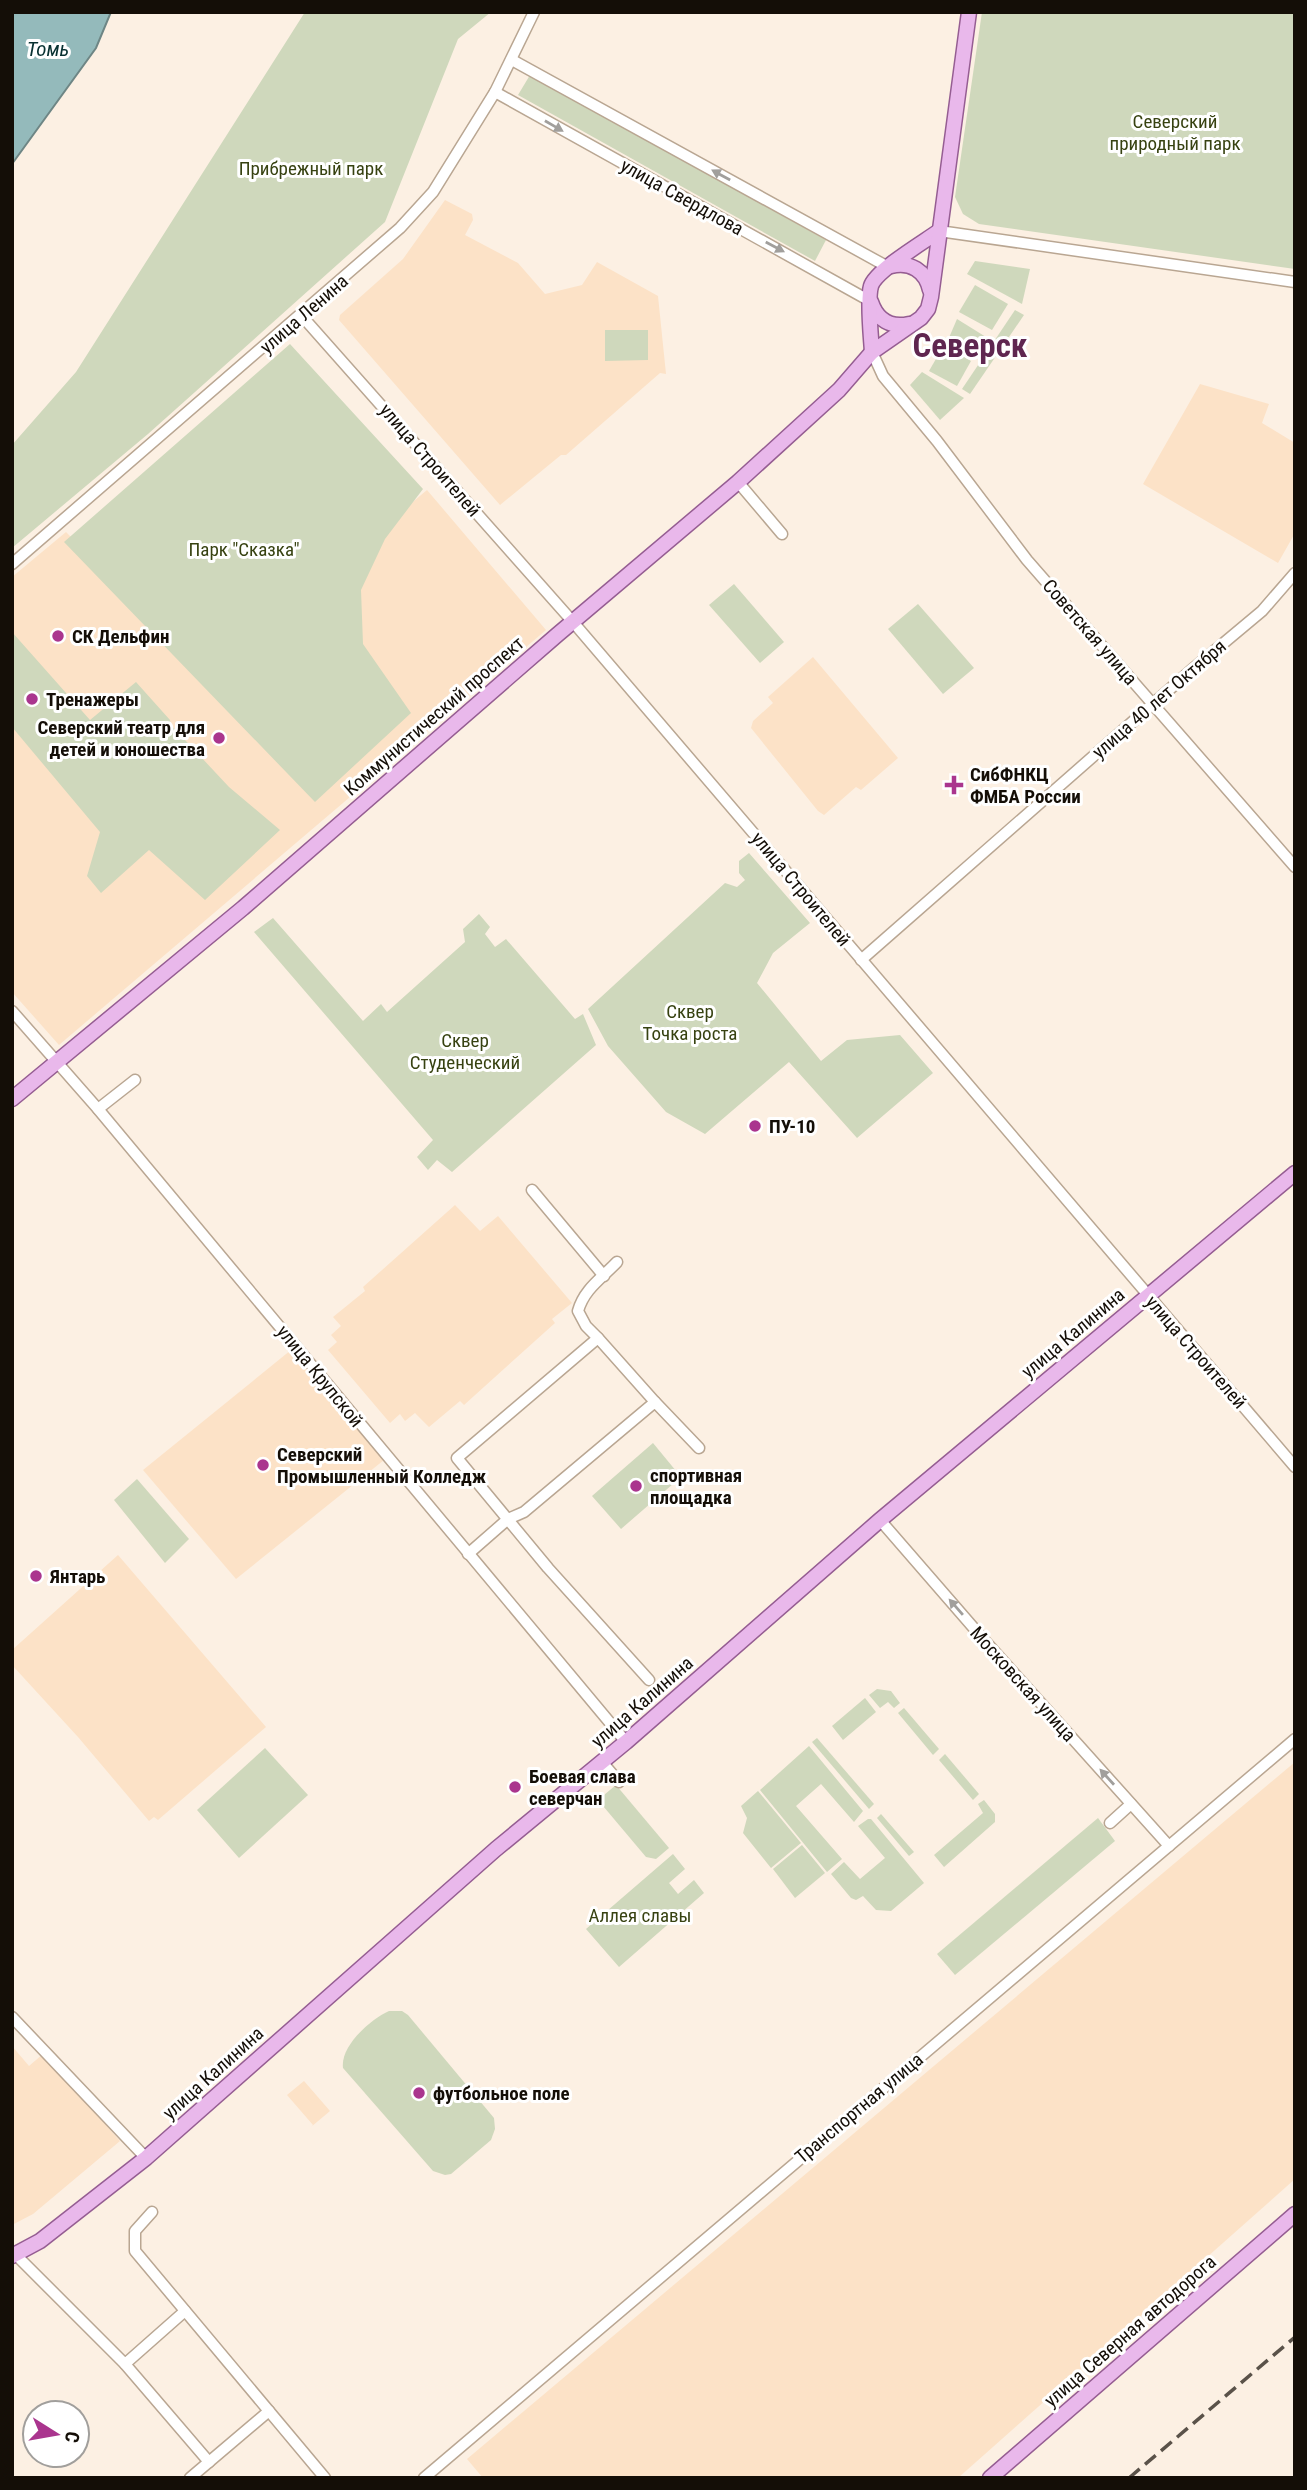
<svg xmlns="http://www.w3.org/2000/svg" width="1307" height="2490" font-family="'Roboto Condensed',sans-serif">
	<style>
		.built { fill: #fce2c7 }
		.green { fill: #cfd8bc }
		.water { fill: #94babb; stroke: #6e8685; stroke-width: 2 }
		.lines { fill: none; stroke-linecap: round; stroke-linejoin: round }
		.minor-casing { stroke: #b9a692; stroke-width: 13 }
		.major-casing { stroke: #955d92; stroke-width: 17 }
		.minor { stroke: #fff; stroke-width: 10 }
		.major { stroke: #e9b8eb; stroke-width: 14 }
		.rail { stroke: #5a5249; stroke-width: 3.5; stroke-dasharray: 14 7; stroke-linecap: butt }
		.oneway { fill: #a19f9c }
		.poi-dot { fill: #aa358e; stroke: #fff; stroke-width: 2.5 }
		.labels { text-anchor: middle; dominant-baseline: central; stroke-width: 6; stroke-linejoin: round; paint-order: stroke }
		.park-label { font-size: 19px; fill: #374211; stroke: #fff }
		.street-label { font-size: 19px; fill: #140e07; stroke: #fff }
		.poi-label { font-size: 19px; font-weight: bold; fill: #140e07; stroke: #fff; text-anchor: start }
		.water-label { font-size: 21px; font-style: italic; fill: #093132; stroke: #fff }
		.town-label { font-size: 33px; font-weight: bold; fill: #5f2650; stroke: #fff }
	</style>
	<rect width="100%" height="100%" fill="#fcf0e3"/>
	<g class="built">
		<path d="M445 200 472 214 473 220 465 235 518 263 545 294 582 285 597 262 658 296 666 374 660 373 566 455H561L500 505 339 320 340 315 403 259Z"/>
		<path d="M1200 384 1269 404 1262 423 1295 443V533L1278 563 1143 484Z"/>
		<path d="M427 490 546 630 59 1045 12 992V577L66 532 207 675Z"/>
		<path d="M813 657 898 758 861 790 856 787 824 815 818 811 751 728 753 721 773 703 768 697Z"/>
		<path d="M455 1205 480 1231 498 1216 572 1303 552 1319 555 1323 464 1405 460 1401 429 1427 415 1413 405 1421 400 1414 390 1423 328 1350 337 1342 331 1335 341 1326 333 1317 365 1291 363 1287Z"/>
		<path d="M291 1350 384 1460 236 1579 143 1470Z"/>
		<path d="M118 1555 266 1727 158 1820 154 1817 149 1821 78 1737 12 1665V1650Z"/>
		<path d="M1295 1762V2179L958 2478H483L467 2459Z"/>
		<path d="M12 2046 29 2066 43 2054 120 2141 33 2214 12 2225Z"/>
		<path d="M304 2081 330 2111 311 2127 313 2125 287 2095Z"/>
	</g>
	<g class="green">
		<path d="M305 12H491L458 39 385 222 148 434 12 548V445L76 372Z"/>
		<path d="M982 12H1295V269L979 224 963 214 955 197Z"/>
		<path d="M530 75 826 240 815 261 518 95Z"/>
		<path d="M975 261 1030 269 1022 304 967 274Z"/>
		<path d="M975 285 1008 304 992 330 959 312Z"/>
		<path d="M1015 310 1024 315 970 394 962 389Z"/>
		<path d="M957 319 986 337 978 355 948 340Z"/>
		<path d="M605 330H648V360L605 361Z"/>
		<path d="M290 344 423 489 385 539 361 590 363 644 411 713 315 802 64 542Z"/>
		<path d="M944 345 971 361 957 386 929 371Z"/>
		<path d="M922 372 964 398 940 420 910 385Z"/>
		<path d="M734 584 784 642 760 663 709 605Z"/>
		<path d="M918 604 974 668 943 694 888 629Z"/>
		<path d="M12 632 90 720 136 682 170 720 171 725 229 787 280 830 205 900 149 850 101 893 87 876 100 832 12 727Z"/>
		<path d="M749 853 810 923 773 953 757 983 821 1061 847 1040 900 1035 933 1073 857 1138 789 1062 705 1134 666 1112 608 1046 588 1009 725 883 737 887 745 880 739 873V861Z"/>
		<path d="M479 914 490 927 485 934 495 947 506 939 575 1019 583 1014 596 1045 452 1172 437 1160 428 1170 417 1157 433 1140 254 932 273 918 363 1021 381 1004 387 1012 465 942 463 929Z"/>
		<path d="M653 1443 681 1477 621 1529 592 1496Z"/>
		<path d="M137 1479 189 1539 165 1563 114 1500Z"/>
		<path d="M877 1689 891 1691 900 1703 894 1708 888 1702 880 1708 869 1695Z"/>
		<path d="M865 1698 876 1712 843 1740 832 1726Z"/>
		<path d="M904 1708 939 1749 933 1755 898 1713Z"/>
		<path d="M817 1738 874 1804 869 1809 812 1742Z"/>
		<path d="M809 1746 863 1811 854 1822 821 1784 796 1806 842 1859 827 1872 760 1790Z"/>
		<path d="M265 1748 308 1795 239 1858 197 1810Z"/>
		<path d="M945 1754 979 1794 973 1800 939 1760Z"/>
		<path d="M616 1785 669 1848 656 1859 646 1857 598 1800Z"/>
		<path d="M758 1791 801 1843 771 1868 743 1833 747 1818 741 1806Z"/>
		<path d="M984 1800 995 1814V1822L944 1867 934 1855 983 1813 978 1804Z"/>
		<path d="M881 1814 914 1852 909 1856 877 1818Z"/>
		<path d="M1098 1818 1115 1841 955 1975 937 1954Z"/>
		<path d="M868 1819H871L924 1883 891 1911 876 1910 863 1896 856 1900 851 1898 831 1874 844 1862 860 1879 885 1858 858 1826Z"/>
		<path d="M802 1845 825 1873 795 1898 773 1869Z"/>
		<path d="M673 1854 685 1869 669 1883 678 1894 694 1880 704 1893 619 1967 586 1929Z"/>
		<path d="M389 2011H402L408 2015 494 2118 495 2129 491 2140 451 2174 445 2175 433 2171 343 2068C340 2046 371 2019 389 2011Z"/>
	</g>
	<path class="water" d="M12 12H111L96 48 12 164Z"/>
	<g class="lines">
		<defs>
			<g id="minor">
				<path d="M512 60 888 267"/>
				<path d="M495 92 870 301"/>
				<path d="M939 231 1295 282"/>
				<path d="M301 315 573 622 1295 1467"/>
				<path d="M872 352 883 376 937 441 1027 560 1295 867"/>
				<path d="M738 482 782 534"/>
				<path d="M12 564 400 228 433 192 495 92 534 12"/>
				<path d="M861 960 1195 667 1262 611 1295 573"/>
				<path d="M12 1011 98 1109 626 1742"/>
				<path d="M98 1109 135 1080"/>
				<path d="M532 1190 604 1276"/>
				<path d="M598 1338 586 1326 578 1311C584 1289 602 1278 617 1262"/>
				<path d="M880 1520 985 1641 1169 1846"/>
				<path d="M468 1554 508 1519 524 1512 655 1402 699 1448"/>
				<path d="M649 1680 548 1568 457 1458 598 1338 655 1402"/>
				<path d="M602 1762 619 1782"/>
				<path d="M1110 1823 1131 1804"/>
				<path d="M12 2017 146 2158"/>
				<path d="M152 2212 135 2231V2251L325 2478"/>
				<path d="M16 2255 125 2364 185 2311"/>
				<path d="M125 2364 209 2462"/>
				<path d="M190 2478 269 2411"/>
				<path d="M424 2478 1295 1739"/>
			</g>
			<g id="major">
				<path d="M891 266C910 261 926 271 930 290"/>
				<path d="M871 302C877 320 891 328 909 324"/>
				<path d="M872 352C871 336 867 300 871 286 876 270 924 242 939 231"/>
				<path d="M12 1099 243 908 557 635 738 482 839 390 872 352 921 318 928 309 931 297 969 12"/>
				<path d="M12 2256 40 2241 146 2158 496 1849 626 1742 880 1520 1295 1173"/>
				<path d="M990 2478 1295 2214"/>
			</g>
		</defs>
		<use href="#minor" class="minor-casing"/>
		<use href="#major" class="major-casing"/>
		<use href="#minor" class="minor"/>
		<use href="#major" class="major"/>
		<path class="rail" d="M1129 2478 1295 2337"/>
	</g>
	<defs><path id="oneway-solid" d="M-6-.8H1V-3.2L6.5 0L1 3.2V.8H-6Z" transform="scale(1.75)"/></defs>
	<g class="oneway">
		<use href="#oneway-solid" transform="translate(554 126) rotate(30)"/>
		<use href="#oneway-solid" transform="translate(721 175) rotate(-151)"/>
		<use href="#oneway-solid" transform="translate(775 247) rotate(28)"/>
		<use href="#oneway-solid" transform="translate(956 1607) rotate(-131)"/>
		<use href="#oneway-solid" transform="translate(1107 1777) rotate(-132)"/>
	</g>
	<g class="poi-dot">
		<circle cx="58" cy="636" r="7"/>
		<circle cx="32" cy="699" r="7"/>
		<circle cx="219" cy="738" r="7"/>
		<path d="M950.5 774.5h7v7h7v7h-7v7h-7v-7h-7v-7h7z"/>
		<circle cx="755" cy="1126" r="7"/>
		<circle cx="263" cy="1465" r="7"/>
		<circle cx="636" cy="1486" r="7"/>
		<circle cx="36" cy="1576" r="7"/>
		<circle cx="515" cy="1787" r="7"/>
		<circle cx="419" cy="2093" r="7"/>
	</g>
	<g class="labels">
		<g class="park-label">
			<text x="1175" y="121">Северский<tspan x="1175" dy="22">природный парк</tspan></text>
			<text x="311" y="168">Прибрежный парк</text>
			<text x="244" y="549">Парк "Сказка"</text>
			<text x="690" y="1011">Сквер<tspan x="690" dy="22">Точка роста</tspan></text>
			<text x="465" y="1040">Сквер<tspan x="465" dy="22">Студенческий</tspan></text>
			<text x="640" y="1915">Аллея славы</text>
		</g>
		<g class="street-label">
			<text transform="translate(682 197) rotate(29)">улица Свердлова</text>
			<text transform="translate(304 314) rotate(-41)">улица Ленина</text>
			<text transform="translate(430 460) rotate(49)">улица Строителей</text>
			<text transform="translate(1090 632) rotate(49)">Советская улица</text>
			<text transform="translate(1159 699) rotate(-41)">улица 40 лет Октября</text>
			<text transform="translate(434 716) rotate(-41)">Коммунистический проспект</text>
			<text transform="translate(801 889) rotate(50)">улица Строителей</text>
			<text transform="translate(1073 1333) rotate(-40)">улица Калинина</text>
			<text transform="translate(1196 1352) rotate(49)">улица Строителей</text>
			<text transform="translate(320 1376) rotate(51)">улица Крупской</text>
			<text transform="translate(1023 1684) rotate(48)">Московская улица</text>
			<text transform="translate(642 1702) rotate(-41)">улица Калинина</text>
			<text transform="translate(213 2073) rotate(-42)">улица Калинина</text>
			<text transform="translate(859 2108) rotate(-40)">Транспортная улица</text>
			<text transform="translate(1130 2331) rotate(-41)">улица Северная автодорога</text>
		</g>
		<g class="poi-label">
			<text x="72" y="636">СК Дельфин</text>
			<text x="46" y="699">Тренажеры</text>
			<text x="205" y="727" text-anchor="end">Северский театр для<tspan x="205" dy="22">детей и юношества</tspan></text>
			<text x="970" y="774">СибФНКЦ<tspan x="970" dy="22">ФМБА России</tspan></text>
			<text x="769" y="1126">ПУ-10</text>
			<text x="277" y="1454">Северский<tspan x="277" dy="22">Промышленный Колледж</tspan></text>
			<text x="650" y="1475">спортивная<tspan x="650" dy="22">площадка</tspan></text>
			<text x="50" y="1576">Янтарь</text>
			<text x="529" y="1776">Боевая слава<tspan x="529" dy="22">северчан</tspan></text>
			<text x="433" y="2093">футбольное поле</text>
		</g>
		<g class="water-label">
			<text x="48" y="49">Томь</text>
		</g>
		<g class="town-label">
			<text x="970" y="345">Северск</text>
		</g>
	</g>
	<rect width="1307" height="2490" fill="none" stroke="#140e07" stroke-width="28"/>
	<g transform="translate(56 2434) rotate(101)"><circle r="33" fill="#ffffff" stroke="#a19f9c" stroke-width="2"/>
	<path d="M0-5L12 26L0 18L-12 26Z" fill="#aa358e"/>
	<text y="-10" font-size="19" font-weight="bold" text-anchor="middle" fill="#140e07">С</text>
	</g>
</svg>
